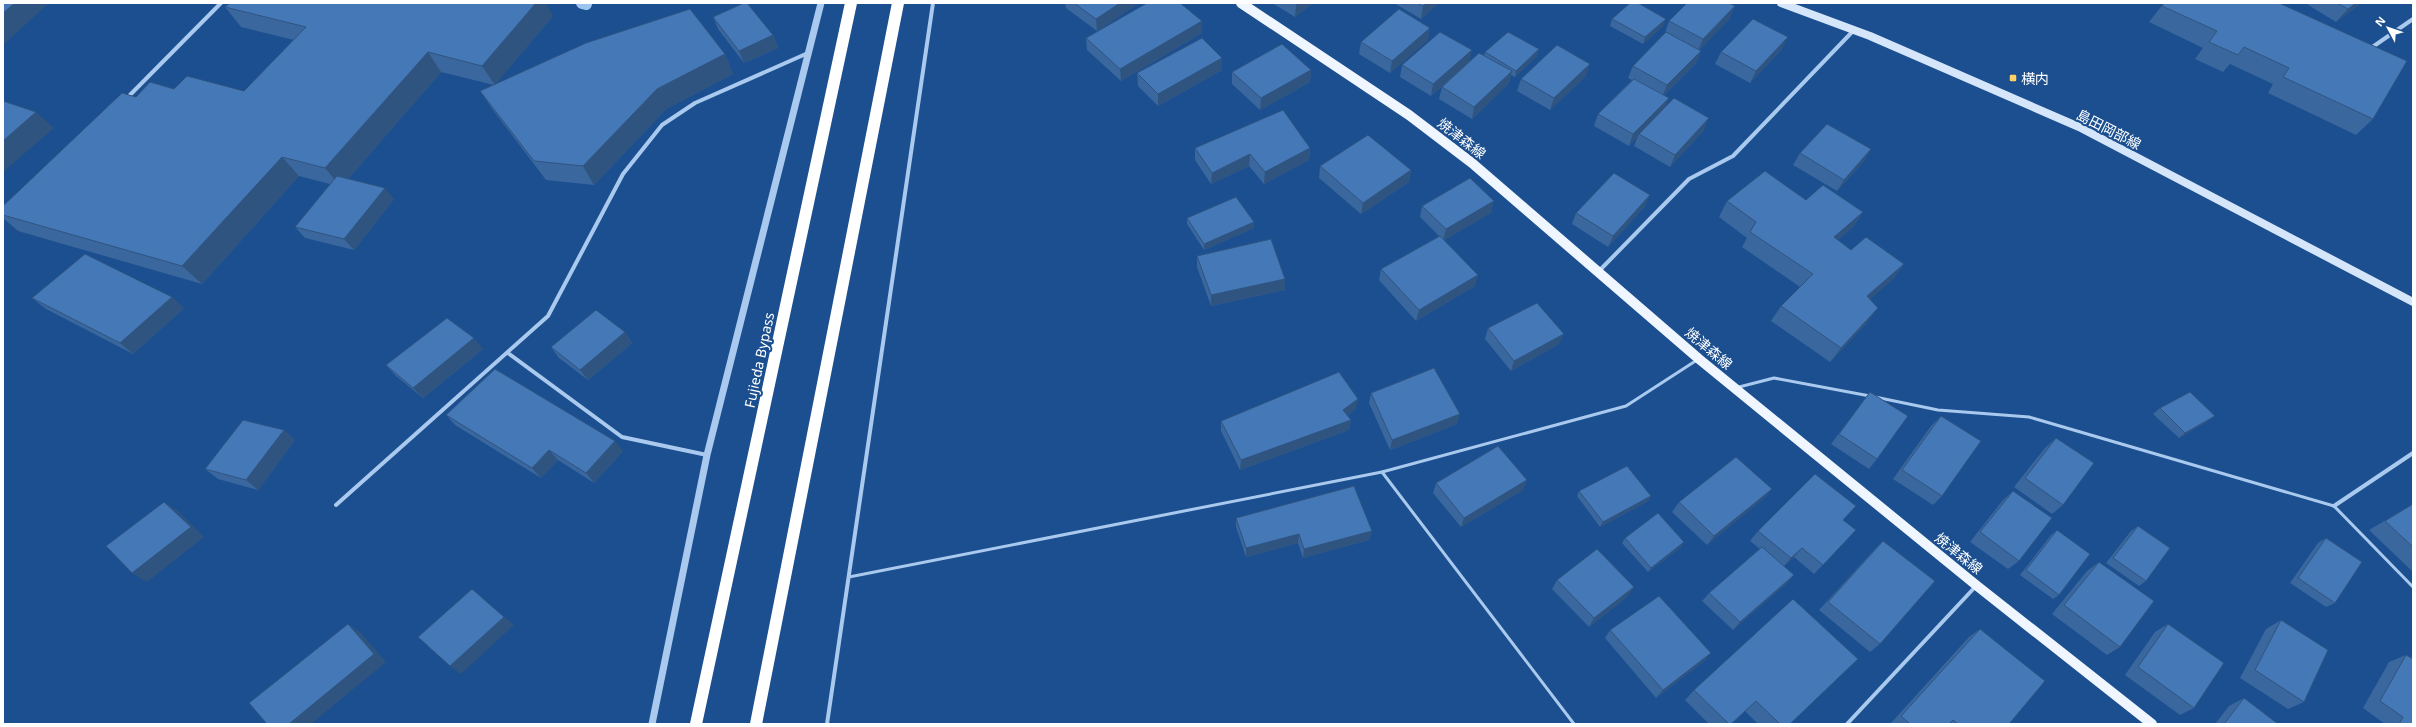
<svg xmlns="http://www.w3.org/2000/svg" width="2416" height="727" font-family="'Noto Sans','Noto Sans JP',sans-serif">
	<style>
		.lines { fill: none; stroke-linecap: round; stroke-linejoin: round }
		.stream { stroke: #9cc4f0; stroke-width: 12 }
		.service { stroke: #a9c9ee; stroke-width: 3 }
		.minor { stroke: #a9c9ee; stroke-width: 4 }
		.tertiary { stroke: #a9c9ee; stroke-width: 7 }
		.secondary { stroke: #d6e6fa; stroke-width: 8 }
		.primary { stroke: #f0f6ff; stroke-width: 10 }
		.motorway { stroke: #fff; stroke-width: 12 }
		.wall { fill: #3a679d }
		.shaded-wall { fill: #305480 }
		.building { fill: #4478b7; stroke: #305480 }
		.poi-dot { fill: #ffd166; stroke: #1b4f8f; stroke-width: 1.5 }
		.labels { text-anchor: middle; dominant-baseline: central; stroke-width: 4; stroke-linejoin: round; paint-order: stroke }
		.poi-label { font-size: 14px; fill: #fff; stroke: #1b4f8f; text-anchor: start }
		.street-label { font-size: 14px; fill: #fff; stroke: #1b4f8f }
	</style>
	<rect width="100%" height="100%" fill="#1b4f8f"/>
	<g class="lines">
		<path class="stream" d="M582 3 586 4"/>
		<g class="service">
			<path d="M1739 387 1774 378 1870 396"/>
			<path d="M1875 397 1938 410 2029 417 2334 506 2413 587"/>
			<path d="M1382 472 1574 724"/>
			<path d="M849 577 1382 472 1626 406 1697 360"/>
		</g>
		<g class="minor">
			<path d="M2371 48 2413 19"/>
			<path d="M127 98 221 3"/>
			<path d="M1599 271 1689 179 1733 156 1854 30"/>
			<path d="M508 353 622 437 707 455"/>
			<path d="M336 505 548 316 623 174 662 125 695 103 808 53"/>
			<path d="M2334 506 2413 453"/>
			<path d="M827 724 933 3"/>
			<path d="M1847 724 1976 586"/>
		</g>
		<path class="tertiary" d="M652 724 707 455 821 3"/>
		<path class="secondary" d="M1781 3 1870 36 2079 127 2413 302"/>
		<path class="primary" d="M1241 3 1409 115 1472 163 1699 359 1976 585 2152 724"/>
		<g class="motorway">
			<path d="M696 724 851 3"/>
			<path d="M756 724 898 3"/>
		</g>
	</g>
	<g class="wall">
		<path d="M1065 3H1139L1097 31 1066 8Z"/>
		<path d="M1272 3H1313L1295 17Z"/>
		<path d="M1394 3H1439L1421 19Z"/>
		<path d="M2164 3H2279L2373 119 2356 135 2268 93 2273 84 2230 64 2223 72 2195 59 2203 48 2149 22Z"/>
		<path d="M2305 3H2361L2336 22Z"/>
		<path d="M225 7 553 16 495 84 725 54 733 74 666 109 594 185 546 180 493 110 480 91 494 85 441 72 348 179 394 199 354 250 305 238 295 227 330 184 299 176 202 284 18 231 3 218V206L136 97 244 91 294 40 241 27Z"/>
		<path d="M713 17 773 35 778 48 744 63 718 29Z"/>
		<path d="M1730 18 1699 50 1701 51 1696 63 1664 95 1669 98 1665 107 1704 130 1670 167 1634 146 1638 136 1629 146 1594 126 1598 114 1632 80 1628 78 1633 66 1665 33 1669 21Z"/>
		<path d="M1612 19 1663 26 1643 44 1610 26Z"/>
		<path d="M1202 33 1121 81 1087 50 1086 38Z"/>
		<path d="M1428 40 1390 73 1359 54 1361 42Z"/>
		<path d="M1539 49 1537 56 1515 77 1511 75 1509 83 1472 119 1439 99 1442 87 1454 76 1431 96 1400 77 1402 65 1469 62 1484 55 1485 52Z"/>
		<path d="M1782 49 1750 83 1715 64 1721 52Z"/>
		<path d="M1222 58V70L1158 106 1138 86 1137 73Z"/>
		<path d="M1311 70 1310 82 1260 110 1232 84V72Z"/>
		<path d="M1586 76 1550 110 1517 91 1521 79Z"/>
		<path d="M1195 148H1310L1309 160 1264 184 1249 166 1211 184 1195 160Z"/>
		<path d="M1871 149 1864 161 1837 191 1793 165 1800 153Z"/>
		<path d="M1320 166 1411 170 1409 182 1361 214 1319 178Z"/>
		<path d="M1806 200 1863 212 1853 227 1838 240 1851 250 1904 264 1893 279 1870 299 1867 323 1830 362 1771 321 1781 306 1800 287 1742 247 1747 238 1719 217 1727 201Z"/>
		<path d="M1422 206 1491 213 1444 240 1475 286 1416 321 1379 280 1381 269 1439 236 1420 217Z"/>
		<path d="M1645 206 1608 247 1572 224 1576 213Z"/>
		<path d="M1187 218 1254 228 1204 250 1187 224Z"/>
		<path d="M1197 256 1285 279V290L1211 306 1197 267Z"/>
		<path d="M32 298 184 308 133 354 46 309Z"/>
		<path d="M1488 328 1559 344 1511 371 1485 339Z"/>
		<path d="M625 332 632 343 588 380 559 358 551 347Z"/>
		<path d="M483 349 423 398 396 376 386 365Z"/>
		<path d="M1870 392 1877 459 1869 469 1831 444Z"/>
		<path d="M1371 393 1457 424 1390 450 1369 403Z"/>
		<path d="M2160 408 2208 421 2179 438 2153 414Z"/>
		<path d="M1356 409 1347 416 1351 420 1349 430 1240 470 1221 431V421Z"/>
		<path d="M446 415 623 451 594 483 558 460 541 478 455 425Z"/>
		<path d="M1941 416 1942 496 1933 505 1893 479 1931 426Z"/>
		<path d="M284 430 295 440 258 490 218 479 205 469Z"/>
		<path d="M2056 438 2063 505 2052 514 2014 487 2045 448Z"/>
		<path d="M1527 480 1523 490 1461 527 1433 493 1436 483Z"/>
		<path d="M1772 489 1764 498 1707 545 1672 512 1679 502Z"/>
		<path d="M1579 491 1651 496 1648 501 1600 527 1577 496Z"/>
		<path d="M2013 491 2019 561 2008 569 1970 542 2003 500Z"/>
		<path d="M2413 504V572L2369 530Z"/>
		<path d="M1236 518 1372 531 1369 540 1303 558 1298 543 1246 557 1236 527Z"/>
		<path d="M1843 520 1856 530 1814 574 1794 557 1784 566 1794 575 1786 584 1733 630 1702 601 1709 593 1760 549 1750 541 1758 531Z"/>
		<path d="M2138 526 2146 581 2139 586 2106 563 2131 531Z"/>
		<path d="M2057 530 2059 595 2053 599 2020 575 2051 535Z"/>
		<path d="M1625 538 1681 547 1648 572 1622 543Z"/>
		<path d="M2326 538 2335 603 2326 607 2290 583 2318 543Z"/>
		<path d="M1883 541 1880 644 1870 652 1819 610 1874 550Z"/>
		<path d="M2099 562 2120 647 2107 655 2052 614 2087 571Z"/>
		<path d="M1557 580 1628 596 1589 627 1552 589Z"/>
		<path d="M1793 599 1790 724H1758L1745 711 1731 724H1709L1685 700 1694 690Z"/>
		<path d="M2281 620 2304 702 2288 709 2240 678 2266 629Z"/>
		<path d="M2168 624 2194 708 2180 715 2125 675 2155 632Z"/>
		<path d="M1980 629 2009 724H1892L1891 723 1969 637Z"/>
		<path d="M1610 630 1711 653 1704 661 1656 698 1605 638Z"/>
		<path d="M2406 655 2411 658 2413 656V724H2385L2363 708 2389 662Z"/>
		<path d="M2244 698 2278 724H2215L2229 706Z"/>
	</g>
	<g class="shaded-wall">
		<path d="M15 3H49L3 45V13Z"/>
		<path d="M536 3H546L553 16 495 85 482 66Z"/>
		<path d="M1120 3H1139L1097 31 1096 19Z"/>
		<path d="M1298 3H1313L1295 17 1296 5Z"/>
		<path d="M1427 3H1439L1421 19 1423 6Z"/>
		<path d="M2356 3H2361L2336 22 2348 9Z"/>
		<path d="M1735 6 1730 18 1698 51 1703 39Z"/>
		<path d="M1666 19 1663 26 1643 44 1645 37Z"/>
		<path d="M1202 21V33L1121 81 1120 69Z"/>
		<path d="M1430 28 1428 40 1390 73 1392 61Z"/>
		<path d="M773 35 778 48 744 63 739 51Z"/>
		<path d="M1788 37 1782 49 1750 83 1756 71Z"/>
		<path d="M1539 49 1537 56 1515 77 1516 71Z"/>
		<path d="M1472 50 1469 62 1431 96 1433 84Z"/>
		<path d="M1701 51 1696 63 1662 97 1667 85Z"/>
		<path d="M428 52 441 72 341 187 325 168Z"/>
		<path d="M725 54 733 74 666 109 594 185 583 166 657 89Z"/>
		<path d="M1222 58V70L1158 106V94Z"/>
		<path d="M1590 64 1586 76 1550 110 1554 98Z"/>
		<path d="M1311 70 1310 82 1260 110 1261 98Z"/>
		<path d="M1512 71 1509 83 1472 119 1474 107Z"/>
		<path d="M1669 98 1664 110 1639 134 1638 136 1629 146 1633 134Z"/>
		<path d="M36 112 54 128 3 172V141Z"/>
		<path d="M1709 118 1704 130 1670 167 1675 155Z"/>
		<path d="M1310 148 1309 160 1264 184 1265 172Z"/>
		<path d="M1871 149 1864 161 1837 191 1844 180Z"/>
		<path d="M1250 154 1249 166 1211 184 1212 173Z"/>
		<path d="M282 157 299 176 202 284 182 266Z"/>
		<path d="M1411 170 1409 182 1361 214 1363 203Z"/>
		<path d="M385 188 394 199 354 250 344 239Z"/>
		<path d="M1650 195 1645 206 1608 247 1613 236Z"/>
		<path d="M1494 201 1491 213 1443 241 1446 229Z"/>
		<path d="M1863 212 1853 227 1824 252 1834 237Z"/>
		<path d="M1254 222V228L1204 250V244Z"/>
		<path d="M1904 264 1893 279 1857 311 1867 296Z"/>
		<path d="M1478 275 1475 286 1416 321 1419 310Z"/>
		<path d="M1285 279V290L1211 306V295Z"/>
		<path d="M172 297 184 308 133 354 120 343Z"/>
		<path d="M1878 308 1867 323 1830 362 1841 348Z"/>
		<path d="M625 332 632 343 588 380 580 370Z"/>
		<path d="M1564 334 1559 344 1511 371 1514 361Z"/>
		<path d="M474 338 483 349 423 398 413 388Z"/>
		<path d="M1358 399 1356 409 1341 420 1343 410Z"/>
		<path d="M1460 414 1457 424 1390 450 1392 440Z"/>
		<path d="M2215 416 2208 421 2179 438 2185 433Z"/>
		<path d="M1351 420 1349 430 1240 470 1241 460Z"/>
		<path d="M284 430 295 440 258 490 246 480Z"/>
		<path d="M615 441 623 451 594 483 586 473Z"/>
		<path d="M549 450 558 460 541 478 532 468Z"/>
		<path d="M1527 480 1523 490 1461 527 1464 518Z"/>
		<path d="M1772 489 1764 498 1707 545 1714 536Z"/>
		<path d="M1651 496 1648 501 1600 527 1603 522Z"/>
		<path d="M164 502 178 511 204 537 147 582 132 573Z"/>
		<path d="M1372 531 1369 540 1303 558 1304 549Z"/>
		<path d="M1299 534 1298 543 1246 557V548Z"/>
		<path d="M1684 542 1681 547 1648 572 1651 568Z"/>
		<path d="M1802 548 1794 557 1783 567 1791 558Z"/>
		<path d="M1794 575 1786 584 1733 630 1740 622Z"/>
		<path d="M1634 587 1628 596 1589 627 1594 618Z"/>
		<path d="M472 589 514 625 461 674 450 666Z"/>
		<path d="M348 624 360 632 386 662 311 724H289Z"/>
		<path d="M1711 653 1704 661 1656 698 1663 690Z"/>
	</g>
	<g class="building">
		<path d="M3 3H15L3 13Z"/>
		<path d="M230 3H536L482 66 428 52 325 168 282 157 182 266 3 215V206L122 93 136 97 150 82 174 89 187 76 244 91 306 27 225 7Z"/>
		<path d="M744 3H747L773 35 739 51 713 17Z"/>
		<path d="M1074 3H1120L1096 19Z"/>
		<path d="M1147 3H1180L1202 21 1120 69 1086 38Z"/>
		<path d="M1417 3H1427L1423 6Z"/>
		<path d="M1630 3H1638L1666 19 1645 37 1612 19Z"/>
		<path d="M1687 3H1729L1735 6 1703 39 1669 21Z"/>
		<path d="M2164 3H2279L2407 61 2373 119 2283 77 2289 68 2244 47 2238 55 2209 42 2217 31 2162 6Z"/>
		<path d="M2337 3H2356L2348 9Z"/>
		<path d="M690 9 725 54 657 89 583 166 534 161 480 91 586 43Z"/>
		<path d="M1399 9 1430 28 1392 61 1361 42Z"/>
		<path d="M1753 19 1788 37 1756 71 1721 52Z"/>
		<path d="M1440 32 1472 50 1433 84 1402 65Z"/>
		<path d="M1508 32 1539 49 1516 71 1485 52Z"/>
		<path d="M1666 32 1701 51 1667 85 1633 66Z"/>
		<path d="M1202 38 1222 58 1158 94 1137 73Z"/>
		<path d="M1282 44 1311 70 1261 98 1232 72Z"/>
		<path d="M1557 45 1590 64 1554 98 1521 79Z"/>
		<path d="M1479 53 1512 71 1474 107 1442 87Z"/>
		<path d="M1634 79 1669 98 1633 134 1598 114Z"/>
		<path d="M1674 98 1709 118 1675 155 1639 134Z"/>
		<path d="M3 101 36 112 3 141Z"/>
		<path d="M1283 110 1310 148 1265 172 1250 154 1212 173 1195 148Z"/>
		<path d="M1827 124 1871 149 1844 180 1800 153Z"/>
		<path d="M1368 135 1411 170 1363 203 1320 166Z"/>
		<path d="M1765 171 1806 200 1823 185 1863 212 1834 237 1851 250 1866 237 1904 264 1867 296 1878 308 1841 348 1781 306 1813 274 1750 232 1756 222 1727 201Z"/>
		<path d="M1614 173 1650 195 1613 236 1576 213Z"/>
		<path d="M337 176 385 188 344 239 295 227Z"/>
		<path d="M1470 178 1494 201 1446 229 1422 206Z"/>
		<path d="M1236 197 1254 222 1204 244 1187 218Z"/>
		<path d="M1440 236 1478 275 1419 310 1381 269Z"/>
		<path d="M1271 239 1285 279 1211 295 1197 256Z"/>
		<path d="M85 254 172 297 120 343 32 298Z"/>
		<path d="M1537 303 1564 334 1514 361 1488 328Z"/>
		<path d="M596 310 625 332 580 370 551 347Z"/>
		<path d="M447 318 474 338 413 388 386 365Z"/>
		<path d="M1434 368 1460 414 1392 440 1371 393Z"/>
		<path d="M495 369 615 441 586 473 549 450 532 468 446 415Z"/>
		<path d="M1339 372 1358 399 1343 410 1351 420 1241 460 1221 421Z"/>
		<path d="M1870 392 1908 416 1877 459 1839 434Z"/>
		<path d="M2190 392 2215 416 2185 433 2160 408Z"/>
		<path d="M1941 416 1981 441 1942 496 1902 470Z"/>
		<path d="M243 420 284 430 246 480 205 469Z"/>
		<path d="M2056 438 2094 463 2063 505 2025 478Z"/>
		<path d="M1498 446 1527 480 1464 518 1436 483Z"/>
		<path d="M1736 457 1772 489 1714 536 1679 502Z"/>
		<path d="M1627 466 1651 496 1603 522 1579 491Z"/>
		<path d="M1815 474 1856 506 1843 520 1856 530 1823 565 1802 548 1791 558 1758 531Z"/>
		<path d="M1354 486 1372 531 1304 549 1299 534 1246 548 1236 518Z"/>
		<path d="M2013 491 2052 518 2019 561 1980 532Z"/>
		<path d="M164 502 191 527 132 573 106 546Z"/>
		<path d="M2413 504V547L2385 521Z"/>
		<path d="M1658 513 1684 542 1651 568 1625 538Z"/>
		<path d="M2138 526 2170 548 2146 581 2113 558Z"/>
		<path d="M2057 530 2090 554 2059 595 2026 570Z"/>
		<path d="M2326 538 2362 562 2335 603 2298 578Z"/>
		<path d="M1883 541 1935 581 1880 644 1828 602Z"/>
		<path d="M1762 547 1794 575 1740 622 1709 593Z"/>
		<path d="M1597 549 1634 587 1594 618 1557 580Z"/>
		<path d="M2099 562 2154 601 2120 647 2064 605Z"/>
		<path d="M472 589 504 617 450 666 418 637Z"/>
		<path d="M1659 596 1711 653 1663 690 1610 630Z"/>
		<path d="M1793 599 1858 659 1790 724H1780L1756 701 1731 724H1729L1694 690Z"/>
		<path d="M2281 620 2328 650 2304 702 2255 670Z"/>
		<path d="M348 624 374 654 289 724H267L249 703Z"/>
		<path d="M2168 624 2224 663 2194 708 2138 667Z"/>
		<path d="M1980 629 2045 681 2009 724H1958L1953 720 1949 724H1910L1901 716Z"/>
		<path d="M2406 655 2413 659V724H2399L2403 717 2380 701Z"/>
		<path d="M2244 698 2278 724H2224Z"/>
	</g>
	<rect class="poi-dot" x="2009" y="74" width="8" height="8" rx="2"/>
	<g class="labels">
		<g class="poi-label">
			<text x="2021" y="78">横内</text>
		</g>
		<g class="street-label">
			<text transform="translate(2109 129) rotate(27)">島田岡部線</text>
			<text transform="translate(1462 138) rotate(38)">焼津森線</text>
			<text transform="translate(1709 348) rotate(40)">焼津森線</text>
			<text transform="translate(759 360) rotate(-78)">Fujieda Bypass</text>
			<text transform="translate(1959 553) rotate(39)">焼津森線</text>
		</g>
	</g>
	<rect width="2416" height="727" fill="none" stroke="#ffffff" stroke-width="8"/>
	<g transform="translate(2388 28) rotate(310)" stroke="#1b4f8f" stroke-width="3" paint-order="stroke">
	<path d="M0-3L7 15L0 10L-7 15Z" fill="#ffffff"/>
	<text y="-6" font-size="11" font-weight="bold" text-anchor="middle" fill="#ffffff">N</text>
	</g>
</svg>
